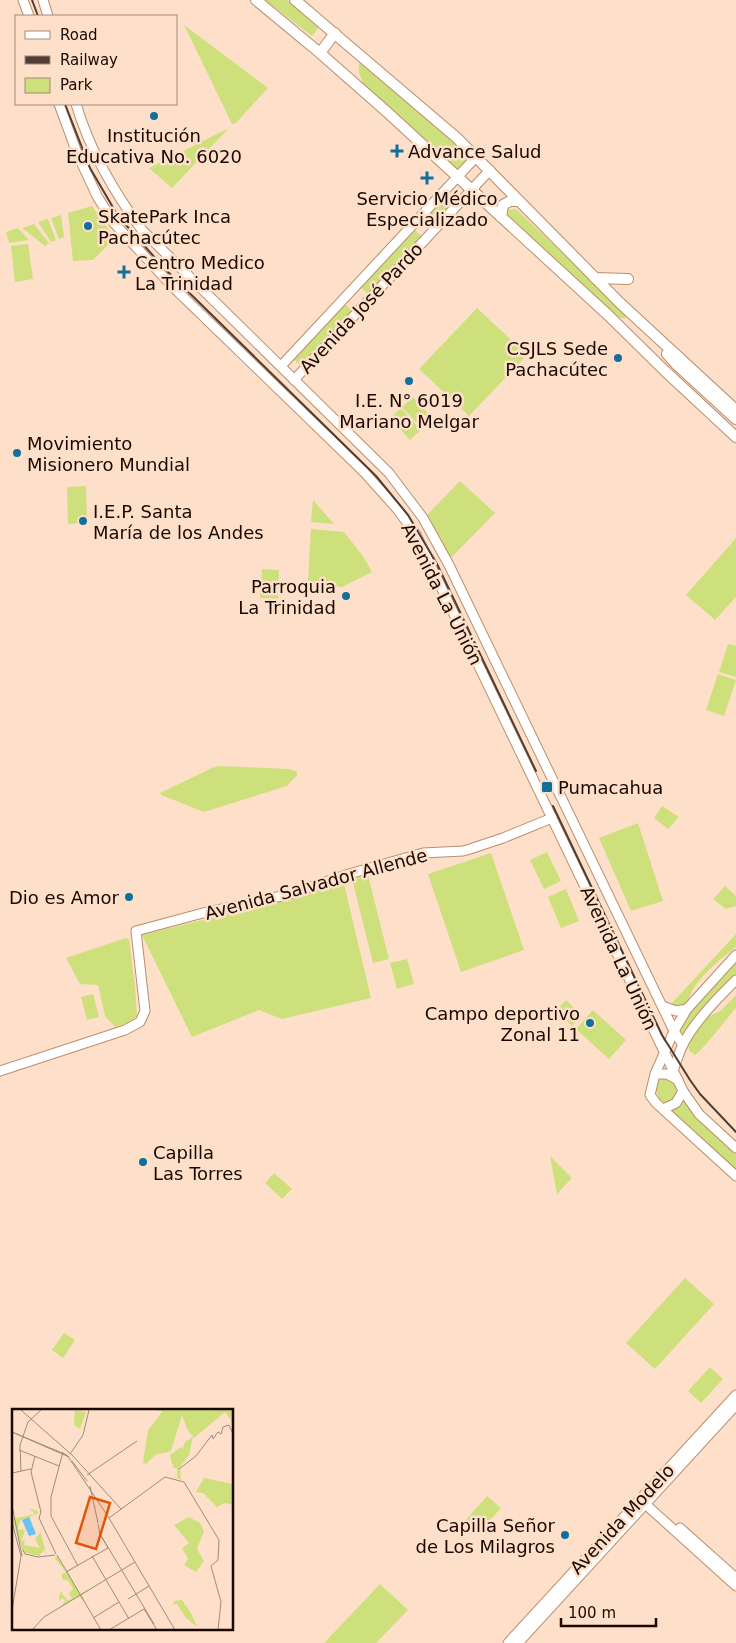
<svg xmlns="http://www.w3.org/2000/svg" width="736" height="1643" font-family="'DejaVu Sans',sans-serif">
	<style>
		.green { fill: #cee07b }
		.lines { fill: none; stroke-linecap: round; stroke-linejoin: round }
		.secondary-casing { stroke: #bb8d6b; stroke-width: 11 }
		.primary-casing { stroke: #bb8d6b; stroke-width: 12 }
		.secondary { stroke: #fff; stroke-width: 9 }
		.primary { stroke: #fff; stroke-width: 10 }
		.rail { stroke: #513d31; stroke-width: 2 }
		.poi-dot { fill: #116f9d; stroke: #fee0ca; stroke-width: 2 }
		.labels { text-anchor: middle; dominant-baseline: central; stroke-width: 5; stroke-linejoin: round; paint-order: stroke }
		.poi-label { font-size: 18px; fill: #190900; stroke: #fee0ca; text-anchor: start }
		.street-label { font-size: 18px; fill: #190900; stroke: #fee0ca }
		.inset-road { fill: none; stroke: #a28a79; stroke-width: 1 }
		.view { fill: #de550b; fill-opacity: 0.15; stroke: #de550b; stroke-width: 2.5 }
		.inset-edge { fill: none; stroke: #190900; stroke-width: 2.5 }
	</style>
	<rect width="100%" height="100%" fill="#fee0ca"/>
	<g class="green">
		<path d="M265 0H287L320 26 312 36Z"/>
		<path d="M184 25 268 88 235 124H232Z"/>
		<path d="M360 61 464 151 467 163 461 169 451 166 363 83C360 77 357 68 360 61Z"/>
		<path d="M229 128 172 188 149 168Z"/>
		<path d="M447 194 456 202 437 222 429 214Z"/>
		<path d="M92 206 115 238 93 260 73 261 68 213Z"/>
		<path d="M516 209 626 314 625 319 618 317 508 217V210Z"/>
		<path d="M61 215 64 237 59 239 51 218Z"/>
		<path d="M48 219 56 240 51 242 38 222Z"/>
		<path d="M34 224 49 243 45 246 22 228Z"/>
		<path d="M18 228 29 240 9 243 6 232Z"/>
		<path d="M413 229 423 237 368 294 359 286Z"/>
		<path d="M28 244 33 279 15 282 11 246Z"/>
		<path d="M344 303 354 312 303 368 292 358Z"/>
		<path d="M477 308 527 355 469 416 419 369Z"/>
		<path d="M413 397 433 419 422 429 402 407Z"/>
		<path d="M401 408 421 430 410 440 390 418Z"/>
		<path d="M460 481 495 513 448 561 425 517Z"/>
		<path d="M86 486 87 523 68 524 67 487Z"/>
		<path d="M313 500 334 524 311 522Z"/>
		<path d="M311 529 344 532 363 556 372 572 342 587 310 583 308 581Z"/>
		<path d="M736 538V597L715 620 686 595Z"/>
		<path d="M262 569 279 570 278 599 260 598Z"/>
		<path d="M728 644 736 646V677L719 672Z"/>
		<path d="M718 674 736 680 724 716 706 710Z"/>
		<path d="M219 766 289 769 297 772V775L287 786 204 812 161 795 160 793 212 768Z"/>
		<path d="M662 806 679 817 668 829 654 818Z"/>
		<path d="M638 823 663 901 631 911 599 838Z"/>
		<path d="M547 852 561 881 544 889 530 860Z"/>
		<path d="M491 853 524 950 461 972 428 874Z"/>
		<path d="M368 875 389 959 373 963 352 879Z"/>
		<path d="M341 883 344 884 371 998 282 1019 259 1010 192 1037 142 935 276 902Z"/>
		<path d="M725 886 736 896V906L726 909 713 899Z"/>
		<path d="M566 889 579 921 561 928 548 897Z"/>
		<path d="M736 934V947C721 958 706 971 695 986 690 992 690 1002 682 1006 678 1008 675 1006 671 1004Z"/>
		<path d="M126 938 129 939 135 986 137 1016 130 1022 115 1027 105 1016 98 985 80 984 66 958Z"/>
		<path d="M407 959 414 984 397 989 390 963Z"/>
		<path d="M736 960V976L684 1035 676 1026Z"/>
		<path d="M93 994 99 1017 87 1020 81 997Z"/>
		<path d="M736 995V1008C729 1016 700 1053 695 1055L690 1051 688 1046 694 1031 709 1016 719 1012Z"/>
		<path d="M566 1000 582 1016 572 1026 556 1010Z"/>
		<path d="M593 1010 626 1040 609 1059 576 1029Z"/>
		<path d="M662 1076 673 1081 679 1089 676 1099 666 1103 660 1100 656 1091 658 1079Z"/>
		<path d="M685 1099 711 1129 736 1152V1171L671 1111 679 1106Z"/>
		<path d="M550 1156 572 1178 557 1194Z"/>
		<path d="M274 1173 292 1189 282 1199 265 1183Z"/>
		<path d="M685 1278 714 1304 655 1369 626 1343Z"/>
		<path d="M64 1333 75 1340 63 1358 52 1350Z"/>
		<path d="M710 1367 723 1379 701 1403 688 1391Z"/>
		<path d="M487 1496 501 1508 478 1534 464 1522Z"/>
		<path d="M380 1584 408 1610 376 1643H324Z"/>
	</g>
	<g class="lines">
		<defs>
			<g id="secondary">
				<path d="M23 0 29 16"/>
				<path d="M43 0 48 16"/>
				<path d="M59 104 77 153 97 196 114 223 172 286 364 472 398 510 416 535 683 1091 699 1114 736 1148"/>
				<path d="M76 104C90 151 113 191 142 230L389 473 423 518 449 565 674 1031 683 1045"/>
				<path d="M281 366 476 157"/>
				<path d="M294 380 490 170"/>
				<path d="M736 955 687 1009 674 1031 655 1074 650 1095 656 1103 736 1176"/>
				<path d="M662 1006 676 1011 687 1009"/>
				<path d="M0 1071 125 1030 140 1022 145 1011 136 931 203 913 286 895 349 874 423 853 463 851 470 849 503 838 552 818"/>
				<path d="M673 1071C676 1062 679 1053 683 1044 696 1020 717 999 736 980"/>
				<path d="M655 1074H667L678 1080"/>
				<path d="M663 1109 676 1103 683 1091"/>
				<path d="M643 1502 736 1586"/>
				<path d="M680 1528 736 1578"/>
				<path d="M508 1643 736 1395"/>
				<path d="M518 1643 736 1405"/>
			</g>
			<g id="primary">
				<path d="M256 0 320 53 387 112 608 315 665 371 736 437"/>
				<path d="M295 0 457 138 620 303 736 410"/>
				<path d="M320 53 335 33"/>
				<path d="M501 217 503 205 510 201H518"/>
				<path d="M595 278 628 279"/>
				<path d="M667 354 676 364 736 419"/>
			</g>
		</defs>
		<use href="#secondary" class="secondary-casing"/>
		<use href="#primary" class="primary-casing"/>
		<use href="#secondary" class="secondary"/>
		<use href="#primary" class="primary"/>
		<g class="rail">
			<path d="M32 0 38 16"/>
			<path d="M65 104 90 168 118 216 164 268 376 476 408 515 437 564 536 771"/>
			<path d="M553 806 662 1035 690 1080 700 1094 736 1132"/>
		</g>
	</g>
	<g class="poi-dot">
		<circle cx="154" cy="116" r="5"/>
		<path d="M394.5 143.5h5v5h5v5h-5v5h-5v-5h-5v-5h5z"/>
		<path d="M424.5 170.5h5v5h5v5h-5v5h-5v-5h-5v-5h5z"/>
		<circle cx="88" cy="226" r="5"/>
		<path d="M121.5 264.5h5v5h5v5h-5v5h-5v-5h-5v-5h5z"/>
		<circle cx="618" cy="358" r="5"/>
		<circle cx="409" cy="381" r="5"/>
		<circle cx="17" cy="453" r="5"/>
		<circle cx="83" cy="521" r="5"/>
		<circle cx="346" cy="596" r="5"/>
		<rect x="541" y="781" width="12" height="12" rx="2.5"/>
		<circle cx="129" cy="897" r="5"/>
		<circle cx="590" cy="1023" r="5"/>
		<circle cx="143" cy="1162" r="5"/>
		<circle cx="565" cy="1535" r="5"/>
	</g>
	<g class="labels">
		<g class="poi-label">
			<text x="154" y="135" text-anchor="middle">Institución<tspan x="154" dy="21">Educativa No. 6020</tspan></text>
			<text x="408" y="151">Advance Salud</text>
			<text x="427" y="198" text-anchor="middle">Servicio Médico<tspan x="427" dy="21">Especializado</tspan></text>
			<text x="98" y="216">SkatePark Inca<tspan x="98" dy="21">Pachacútec</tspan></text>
			<text x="135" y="262">Centro Medico<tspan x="135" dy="21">La Trinidad</tspan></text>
			<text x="608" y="348" text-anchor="end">CSJLS Sede<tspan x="608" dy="21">Pachacútec</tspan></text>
			<text x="409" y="400" text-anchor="middle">I.E. N° 6019<tspan x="409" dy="21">Mariano Melgar</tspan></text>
			<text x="27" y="443">Movimiento<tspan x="27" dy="21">Misionero Mundial</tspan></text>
			<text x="93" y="511">I.E.P. Santa<tspan x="93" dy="21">María de los Andes</tspan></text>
			<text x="336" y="586" text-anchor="end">Parroquia<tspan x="336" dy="21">La Trinidad</tspan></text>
			<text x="558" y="787">Pumacahua</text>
			<text x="119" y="897" text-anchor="end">Dio es Amor</text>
			<text x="580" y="1013" text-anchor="end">Campo deportivo<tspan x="580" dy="21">Zonal 11</tspan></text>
			<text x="153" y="1152">Capilla<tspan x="153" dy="21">Las Torres</tspan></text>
			<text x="555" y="1525" text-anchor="end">Capilla Señor<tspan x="555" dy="21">de Los Milagros</tspan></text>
		</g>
		<g class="street-label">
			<text transform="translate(361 308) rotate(-47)">Avenida José Pardo</text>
			<text transform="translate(442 594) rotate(63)">Avenida La Unión</text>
			<text transform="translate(316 884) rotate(-15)">Avenida Salvador Allende</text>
			<text transform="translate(619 958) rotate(65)">Avenida La Unión</text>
			<text transform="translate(622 1519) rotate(-47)">Avenida Modelo</text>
		</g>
	</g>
	<g transform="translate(12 1409)">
		<rect width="221" height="221" fill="#fee0ca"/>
		<path d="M63 1 74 3 68 20 62 16ZM140 1H221V23L219 11 213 3 182 29 175 20 170 6 159 42 143 46 134 55 131 54 136 21 151 2ZM181 28 177 46 168 58 169 71 165 69V60L161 58 158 46 169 38 170 41 173 33ZM192 69 221 75V96L213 94 205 98 191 84 184 83ZM17 99 28 103 18 108 24 125 17 108 8 112 6 120 13 121 9 133 13 130 12 136 28 139 23 130 29 123 27 117 34 145 32 141 27 147 11 143 0 110 23 105ZM177 108 188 114 192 122 185 140 192 152 184 163 172 156 176 150 170 139 177 134 162 116ZM44 146 54 162 66 156 55 163 68 185 82 177 70 186 73 194 67 187 49 198 53 191 49 189V191L47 192 48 182 55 191 60 190 57 184 61 180 56 172 50 170V165L54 163 43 150ZM170 191 179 204 185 218 174 209 165 195 161 196 162 192Z" fill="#cee07b"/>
		<path d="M17 108 24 125 17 127 10 111Z" fill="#6ac1f6"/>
		<path class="inset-road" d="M9 1 60 46 109 100M0 23 55 46 97 109M0 23 57 48M7 41 47 57M51 43 39 88V107L66 157M58 45 71 26 77 1M23 47 19 63 29 103 27 109 44 145M60 52 75 72M167 60 184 47 200 26 201 30 206 23 209 25 211 18 217 16 222 27M9 62 8 36 16 13 29 1M0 64 19 60M75 66 125 32M78 77 86 114M0 96 10 147M0 113 9 147 0 201M86 115 88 125 142 215M11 141 13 145 26 148 43 146M45 146 89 221M80 147 117 210M54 163 96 139 87 123M116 190 137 177M81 209 107 193M20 221 32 208 123 153M97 221 132 200 145 221M163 221 97 109 153 68 172 73 207 131 206 151 199 157 209 193 206 221"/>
		<path class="view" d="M78 88 98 94 84 140 64 134Z"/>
		<rect width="221" height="221" class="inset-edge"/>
	</g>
	<rect x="15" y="15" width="162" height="90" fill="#fee0ca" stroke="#a28a79"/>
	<rect x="25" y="31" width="25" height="8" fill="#ffffff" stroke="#a28a79"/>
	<text x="60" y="40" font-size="15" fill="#190900">Road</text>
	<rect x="25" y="56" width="25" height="8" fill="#513d31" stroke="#a28a79"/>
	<text x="60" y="65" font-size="15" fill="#190900">Railway</text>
	<rect x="25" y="78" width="25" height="15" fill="#cee07b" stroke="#a28a79"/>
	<text x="60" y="90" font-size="15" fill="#190900">Park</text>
	<path d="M561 1618v8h95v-8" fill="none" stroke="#190900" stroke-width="2.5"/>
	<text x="568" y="1618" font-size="15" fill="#190900" stroke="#fee0ca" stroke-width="4" paint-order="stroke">100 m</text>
</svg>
